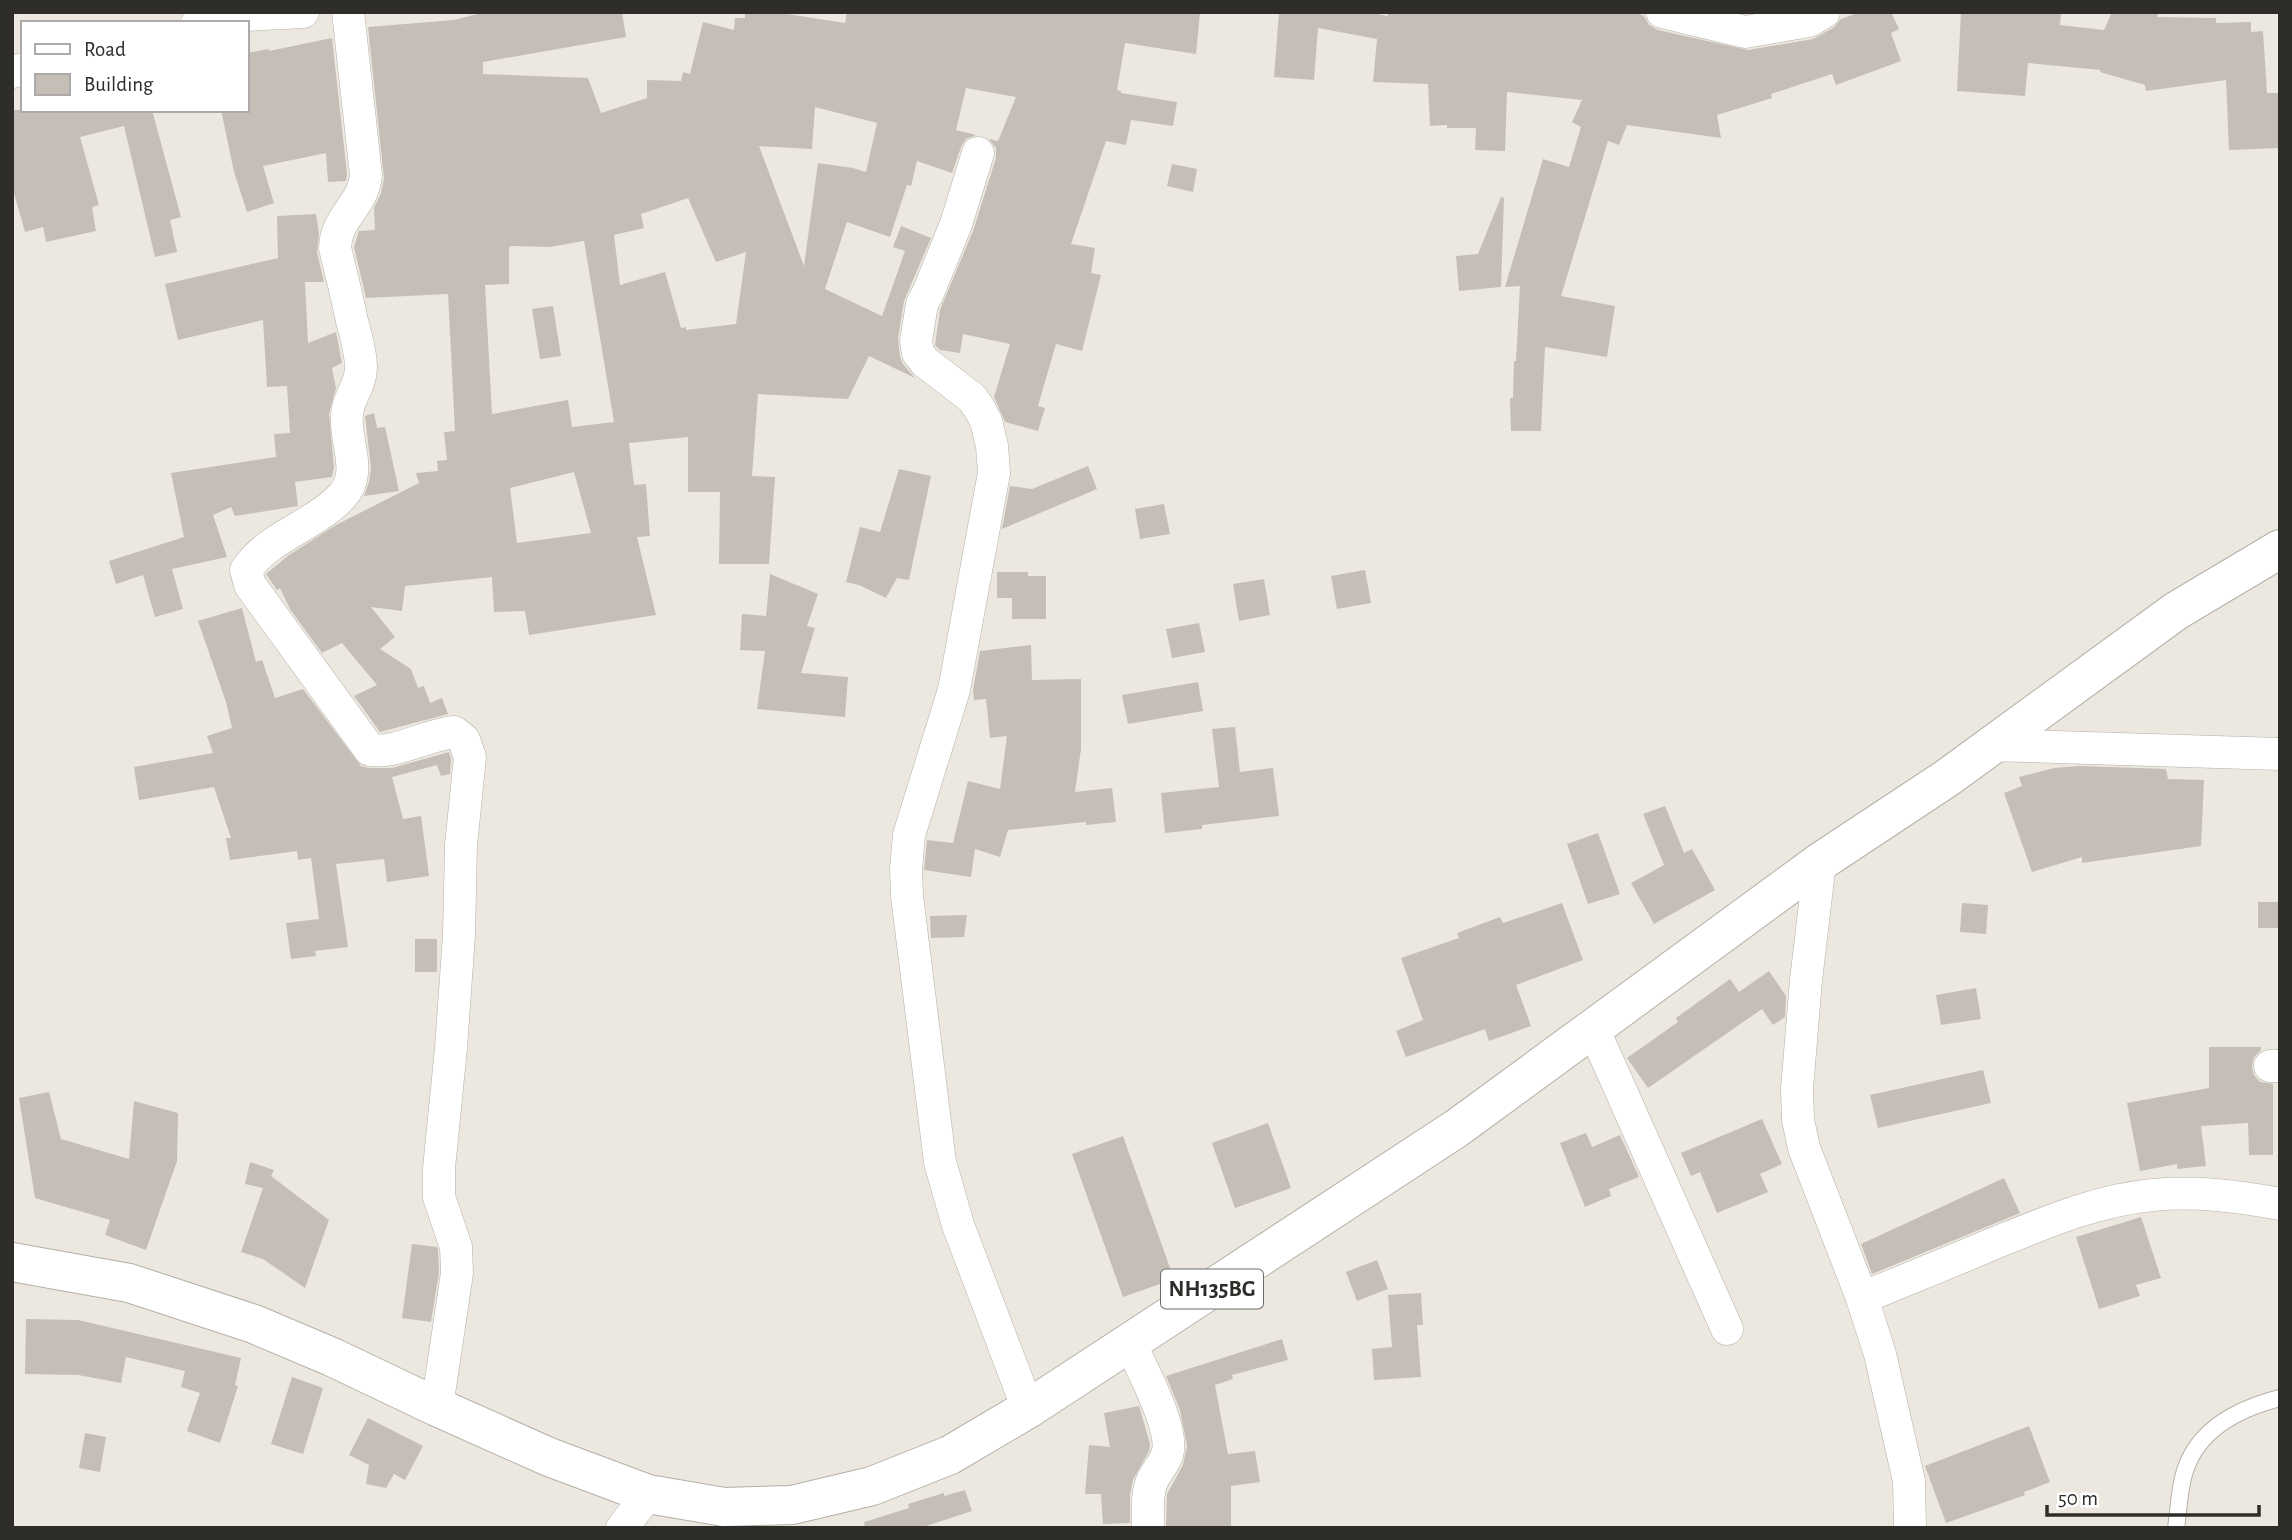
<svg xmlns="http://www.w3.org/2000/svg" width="2292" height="1540" font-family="'Alegreya Sans',sans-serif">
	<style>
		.building { fill: #c4beb7; fill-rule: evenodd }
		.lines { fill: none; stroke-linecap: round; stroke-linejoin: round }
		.service-casing { stroke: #b4b0a8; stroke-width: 18 }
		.minor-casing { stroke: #b4b0a8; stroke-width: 33 }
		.trunk-casing { stroke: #b4b0a8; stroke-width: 40 }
		.service { stroke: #fff; stroke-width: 16 }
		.minor { stroke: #fff; stroke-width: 32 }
		.trunk { stroke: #fff; stroke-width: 38 }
		.labels { text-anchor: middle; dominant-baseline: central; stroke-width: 5; stroke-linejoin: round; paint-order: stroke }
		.shield { fill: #fff; stroke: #6d6c6a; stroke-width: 2 }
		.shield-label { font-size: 23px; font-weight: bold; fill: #2f2d2a }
	</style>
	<rect width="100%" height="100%" fill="#ece8df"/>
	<g class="building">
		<path d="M485 12H622L626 37 483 62V74L588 78 601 113 647 98V80L681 81 683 72 690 74 703 22 734 30 735 18H745V12H774L845 23 847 12H1200L1196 54 1125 43 1117 90 1121 91V93L1177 102 1173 126 1131 120 1126 145 1106 141 1071 244 1095 248 1091 273 1101 275 1082 351 1056 344 1038 406 1045 408 1038 431 1005 422 994 397 1010 344 963 334 960 353 940 350 935 345 940 310 973 231 996 158V148L989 139 998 141 1016 97 966 88 956 130 976 135 966 139 961 147 952 173 917 161 911 186 907 185 890 237 847 222 825 289 882 316 905 251 893 247 901 226 931 238 904 301 898 338 900 357 903 364 915 378 869 356 848 399 758 394 752 476 775 477 769 564H719L720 492H688V437L629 443 634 485 646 484 650 536 637 537 656 615 529 635 525 611 494 612 492 577 405 586 402 611 371 607 395 637 380 649 411 669 418 688 424 686 430 703 442 698 448 714 380 732 354 696 377 685 342 643 322 653 290 609 280 588 277 590 266 574 289 555 336 525 419 483 416 473 438 471 437 461 447 460 444 432 455 431 448 294 366 298 354 247 359 231 375 230 374 208 381 193 384 178 368 27 454 20ZM815 107 877 123 866 172 853 168 818 163 804 266 759 146 812 149ZM688 198 716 262 746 252 736 324 686 330V327L681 328 665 272 620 285 614 235 644 228 641 214ZM584 241 614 422 572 427 568 400 492 414 485 285 509 284V248L511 246 550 247ZM574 472 591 533 517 543 510 488Z"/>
		<path d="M1279 12H1366L1388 16V12H1634L1644 16 1649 25 1658 30 1748 50 1813 39 1833 28 1841 19 1860 12H1891L1899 29 1891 33 1901 61 1836 85 1832 74 1771 94 1772 98 1717 115 1721 138 1627 125 1619 145 1608 141 1561 296 1615 306 1607 357 1545 347 1541 431H1511L1510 398H1513L1514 361H1516L1520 286 1505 287 1543 159 1569 167 1581 127 1572 122 1582 100 1507 92 1505 151 1475 150 1476 128H1447V125L1430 126 1428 84 1373 82 1377 39 1318 28 1314 80 1274 77Z"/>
		<path d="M1961 12H2061L2060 25 2104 30 2112 12H2159L2157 17 2216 18V23L2251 22V32L2263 31 2267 93H2280V148L2229 150 2226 80 2146 91 2145 85 2100 72 2101 70 2028 63 2025 96 1957 91Z"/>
		<path d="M332 38 347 174 346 181 328 182 326 153 263 166 274 203 247 212 234 172 221 110H247V53L269 49V51Z"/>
		<path d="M12 110H152L181 217 170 220 177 252 155 257 124 126 80 137 99 205 92 207 96 231 46 242 43 227 25 232 12 186Z"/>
		<path d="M1172 164 1197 169 1193 192 1167 186Z"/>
		<path d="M1501 197 1504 198 1501 287 1459 291 1456 256 1478 254Z"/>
		<path d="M316 214 319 234 317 252 324 282H305L308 343 336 332 342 363 332 368 336 388 329 414 334 467 332 477 295 482 298 506 235 516 231 507 213 515 227 557 172 569 183 609 155 617 143 575 116 584 109 561 184 537 171 473 276 457 274 434 290 433 287 386 267 387 263 320 178 340 165 284 278 258 277 216Z"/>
		<path d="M553 306 561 356 540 359 532 309Z"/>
		<path d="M374 413 377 428 385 427 399 491 364 496 369 482 371 468 365 416Z"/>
		<path d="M1088 466 1097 489 1002 529 1010 486 1032 489Z"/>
		<path d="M899 469 931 476 909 580 897 578 886 598 859 585 846 582 860 527 880 532Z"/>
		<path d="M1164 504 1170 534 1140 539 1135 509Z"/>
		<path d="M1365 570 1371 603 1337 609 1331 576Z"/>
		<path d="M997 572H1028V576H1046V619H1012V598H997Z"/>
		<path d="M770 574 818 594 807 626 815 628 801 673 848 677 845 717 757 709 765 651 740 650 742 614 766 616Z"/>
		<path d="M1264 579 1270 615 1239 621 1233 584Z"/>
		<path d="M242 608 256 662 262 660 275 698 303 689 361 766 369 768H392L449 752 451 759 450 774 441 776 437 765 392 777 403 819 421 816 429 876 387 882 384 859 336 864 348 947 315 951 316 956 291 959 286 923 319 919 311 858 298 860 297 851 230 860 226 838H231L214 787 139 800 134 767 213 753 207 736 232 728 226 702 198 621Z"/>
		<path d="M1199 623 1205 652 1172 658 1166 629Z"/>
		<path d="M1031 645 1032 680 1081 679V749L1075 792 1112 788 1116 822 1086 825V822L1008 830 1000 857 975 849 971 877 924 870 927 840 953 843 968 781 1000 789 1007 736 990 738 986 699 974 700 973 690 980 651Z"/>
		<path d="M1198 682 1203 711 1128 724 1122 695Z"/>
		<path d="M1235 727 1240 772 1273 768 1279 816 1202 825V829L1165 833 1161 793 1219 787 1212 729Z"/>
		<path d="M2080 766 2166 769 2168 779 2204 780 2201 846 2082 863V857L2032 872 2004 793 2022 786 2019 777 2054 768Z"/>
		<path d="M1665 806 1684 853 1692 849 1715 890 1654 924 1631 883 1664 865 1643 814Z"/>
		<path d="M1598 833 1620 894 1588 904 1567 844Z"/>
		<rect x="2258" y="902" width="22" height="26"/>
		<path d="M1562 903 1583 960 1516 985 1531 1026 1489 1041 1485 1029 1406 1057 1396 1031 1423 1020 1401 958 1459 938 1457 933 1500 917 1503 923Z"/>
		<path d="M1962 903 1988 905 1986 934 1960 932Z"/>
		<path d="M967 915 964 937 931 938 930 916Z"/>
		<rect x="415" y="939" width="22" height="33"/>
		<path d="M1769 971 1786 996 1785 1017 1773 1025 1762 1009 1648 1088 1627 1058 1678 1022 1676 1018 1730 979 1739 992Z"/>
		<path d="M1976 988 1981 1019 1941 1025 1936 995Z"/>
		<path d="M2209 1047H2261V1050L2254 1057 2252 1067 2254 1075 2260 1082 2273 1084V1155H2249L2248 1123 2201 1126 2206 1166 2177 1169V1164L2140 1171 2127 1103 2209 1088Z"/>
		<path d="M1983 1070 1991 1103 1878 1128 1870 1095Z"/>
		<path d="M49 1092 61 1139 129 1159 134 1101 178 1113 177 1161 146 1250 105 1235 110 1220 35 1198 19 1098Z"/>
		<path d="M1762 1119 1782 1164 1760 1174 1768 1192 1717 1213 1700 1172 1691 1176 1681 1153Z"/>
		<path d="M1268 1123 1291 1188 1235 1208 1212 1143Z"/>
		<path d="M1586 1133 1592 1147 1620 1135 1639 1177 1609 1189 1611 1196 1585 1207 1560 1143Z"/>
		<path d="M1123 1136 1174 1279 1123 1297 1072 1154Z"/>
		<path d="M250 1162 274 1170 271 1176 329 1220 305 1288 263 1259 241 1252 263 1188 245 1184Z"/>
		<path d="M2004 1178 2020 1213 1872 1274 1861 1244Z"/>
		<path d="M2141 1217 2161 1278 2136 1285 2140 1296 2099 1309 2076 1237Z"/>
		<path d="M412 1244 437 1247 438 1250 439 1272 431 1322 402 1318Z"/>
		<path d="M1377 1260 1388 1289 1357 1301 1346 1272Z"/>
		<path d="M1421 1293 1423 1325H1417L1421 1377 1374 1380 1372 1349 1392 1347 1388 1295Z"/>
		<path d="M26 1319 78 1320 241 1358 235 1385 238 1386 220 1443 187 1431 200 1393 181 1387 185 1371 126 1357 121 1383 78 1375 25 1374Z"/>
		<path d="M1282 1339 1288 1360 1232 1375 1233 1379 1215 1385 1228 1454 1255 1451 1260 1482 1231 1486V1528H1166L1167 1494 1183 1465 1187 1446 1180 1410 1166 1376Z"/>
		<path d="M292 1377 323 1388 303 1454 271 1444Z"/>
		<path d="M1139 1406 1150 1444 1149 1451 1133 1480 1130 1495V1523L1103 1524 1101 1494H1085L1089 1445 1110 1447 1104 1413Z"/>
		<path d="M368 1418 423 1446 405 1480 394 1474 386 1488 366 1484 369 1465 349 1455Z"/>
		<path d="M2029 1426 2050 1482 2024 1492 2025 1495 1946 1523 1925 1466Z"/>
		<path d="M85 1433 106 1437 100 1472 79 1468Z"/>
		<path d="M965 1490 972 1511 920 1528H865L864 1522 909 1508 908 1504 944 1493V1496Z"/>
	</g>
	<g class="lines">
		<defs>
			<path id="service" d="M2176 1528C2179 1509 2179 1486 2186 1468 2200 1428 2241 1408 2280 1398"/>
			<g id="minor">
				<path d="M348 12 366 175C363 207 336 216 335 248 341 272 347 297 352 321 356 336 361 352 361 368 361 385 348 398 347 414 344 442 364 472 342 496 314 526 269 536 246 570L250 585 370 750C395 754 427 735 454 732L464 740 470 757 461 845 459 935 451 1048 439 1168V1197L456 1247 457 1273 437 1407"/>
				<path d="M1662 12 1745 32 1809 21 1824 12"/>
				<path d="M197 23 225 16 303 12"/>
				<path d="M12 72 23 69"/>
				<path d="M978 153 956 224 928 293 922 304 916 341 918 353 925 362 972 398 979 408 986 421 992 446 994 473 954 690 909 835 906 869 907 896 940 1162 958 1225 1028 1409"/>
				<path d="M1991 745 2280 754"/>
				<path d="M1820 862 1806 980 1797 1089 1798 1120 1804 1148 1862 1298 1880 1354 1909 1481 1910 1528"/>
				<path d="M1593 1028 1727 1329"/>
				<path d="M2270 1066H2280"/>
				<path d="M1862 1298C1905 1280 1948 1263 1990 1245 2042 1224 2096 1200 2153 1195 2196 1191 2237 1196 2280 1204"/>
				<path d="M1130 1343C1141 1368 1176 1430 1167 1455 1164 1464 1157 1471 1153 1479 1146 1493 1148 1512 1148 1528"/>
				<path d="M622 1528 648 1494"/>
			</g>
			<path id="trunk" d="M12 1262 129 1283 254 1324 332 1357 437 1407 549 1457 648 1494 724 1507 792 1505 872 1486 950 1455 1028 1409 1457 1128 1820 862 1947 778 2176 611 2280 549"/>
		</defs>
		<use href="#service" class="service-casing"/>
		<use href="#minor" class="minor-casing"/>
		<use href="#trunk" class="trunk-casing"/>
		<use href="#service" class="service"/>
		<use href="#minor" class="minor"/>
		<use href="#trunk" class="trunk"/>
	</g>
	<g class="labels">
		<rect class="shield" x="1161" y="1269.5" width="102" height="39" rx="5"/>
		<g class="shield-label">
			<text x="1212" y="1289">NH135BG</text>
		</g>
	</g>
	<rect width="2292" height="1540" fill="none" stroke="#2f2d2a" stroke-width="28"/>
	<rect x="21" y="21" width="228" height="91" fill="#ffffff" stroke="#acabaa" stroke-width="2"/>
	<rect x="35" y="44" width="35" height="10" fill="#ffffff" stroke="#acabaa" stroke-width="2"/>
	<text x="84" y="56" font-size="21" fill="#2f2d2a">Road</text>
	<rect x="35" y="74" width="35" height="21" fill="#c4beb7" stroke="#acabaa" stroke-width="2"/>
	<text x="84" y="91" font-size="21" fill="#2f2d2a">Building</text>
	<path d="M2047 1505v10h212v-10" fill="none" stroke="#2f2d2a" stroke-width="3.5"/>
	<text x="2058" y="1505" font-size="21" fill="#2f2d2a" stroke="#ffffff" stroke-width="5" paint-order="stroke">50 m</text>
</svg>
